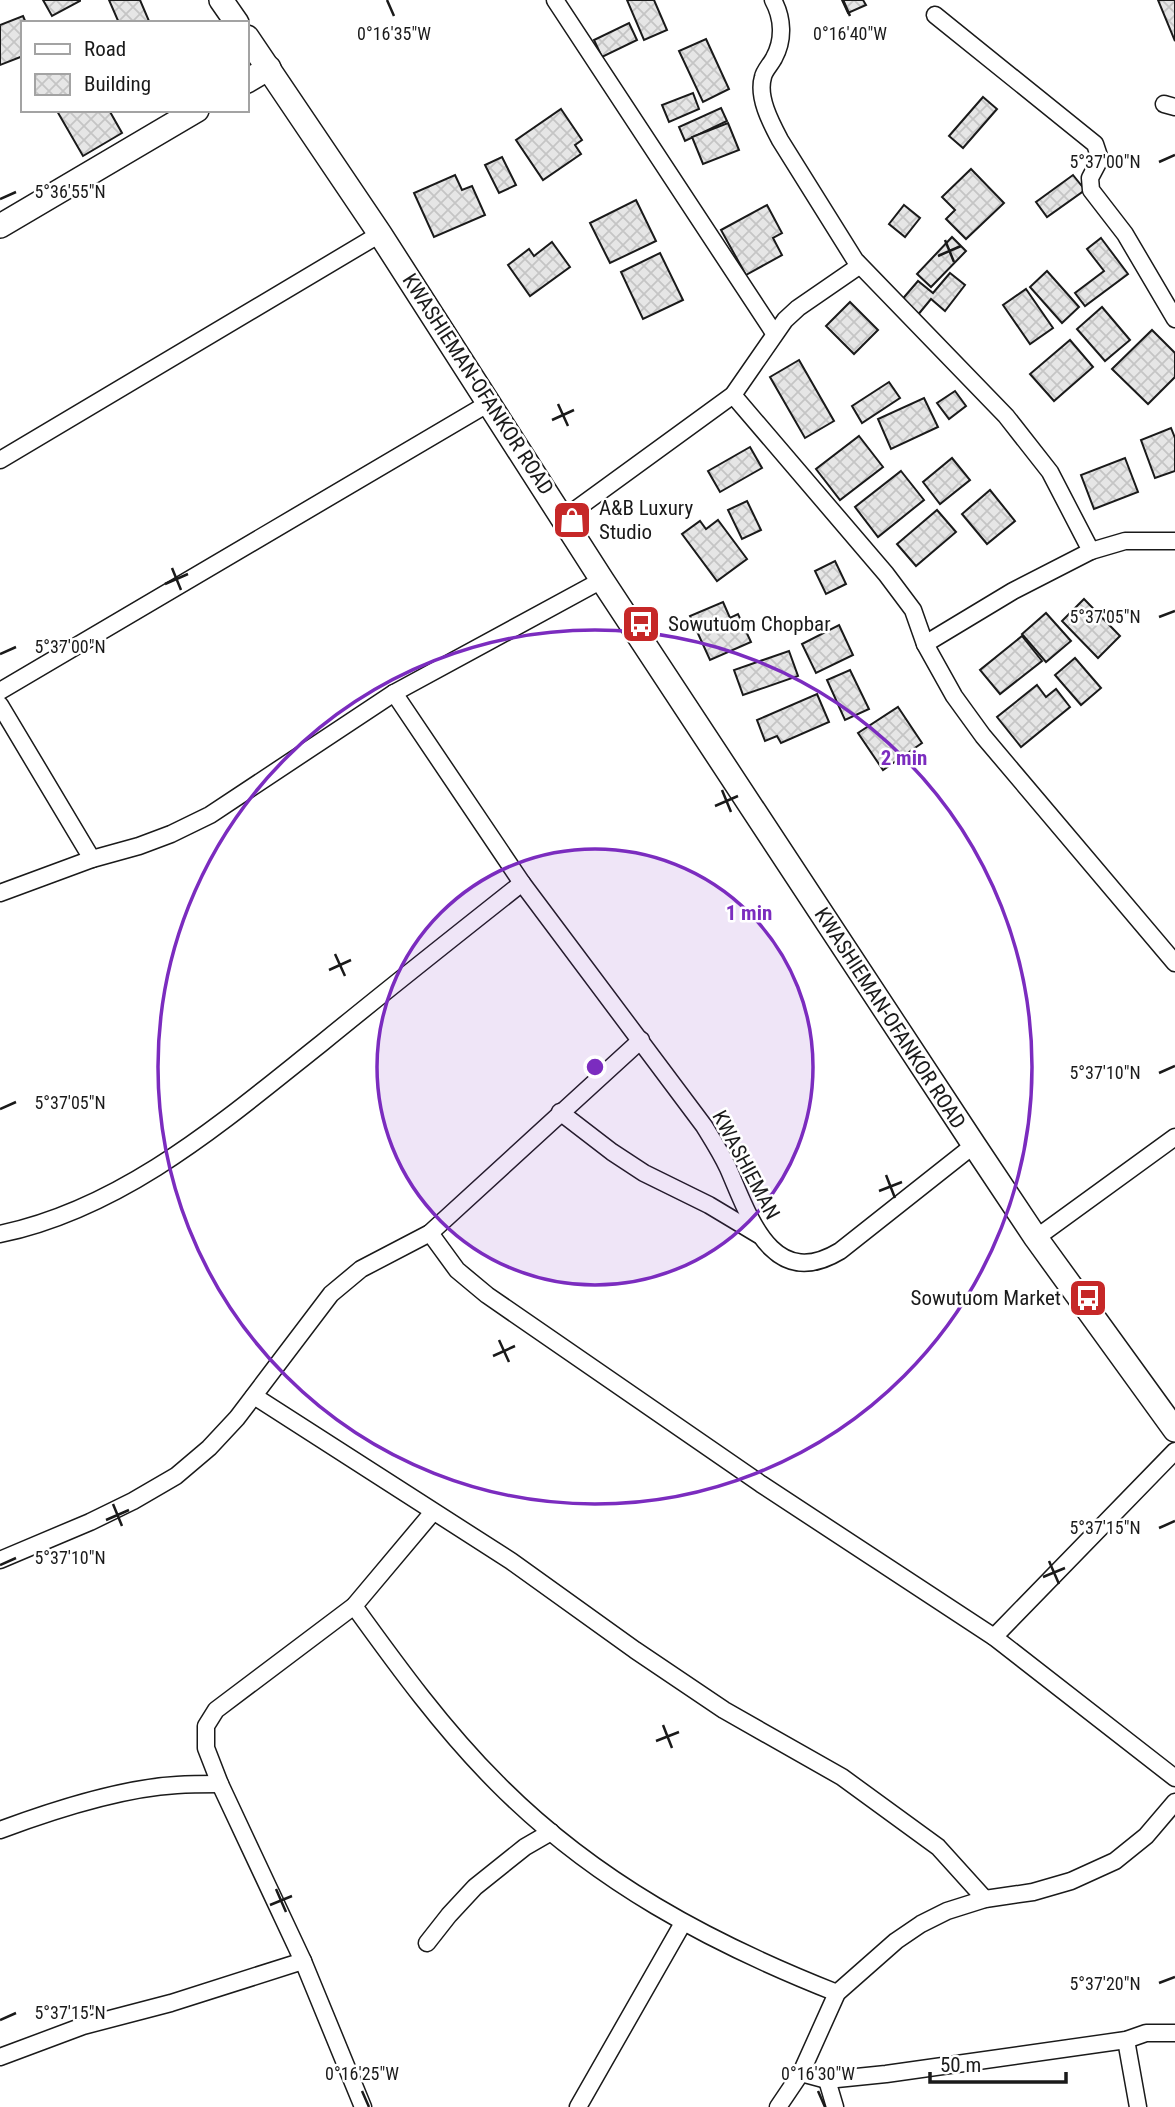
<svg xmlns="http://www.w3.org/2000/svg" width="1175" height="2107" font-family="'Roboto Condensed',sans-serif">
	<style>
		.building { fill: url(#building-cross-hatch); stroke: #1a1a1a; stroke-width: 2 }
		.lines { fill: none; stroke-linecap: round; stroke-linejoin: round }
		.street-casing { stroke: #1a1a1a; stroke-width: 19 }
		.secondary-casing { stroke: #1a1a1a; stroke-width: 26 }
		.street { stroke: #fff; stroke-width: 16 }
		.secondary { stroke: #fff; stroke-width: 23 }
		.ticks { fill: none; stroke: #1a1a1a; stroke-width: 2.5 }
		.ring { fill: none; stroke: #7b2cbf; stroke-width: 3.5 }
		.labels { text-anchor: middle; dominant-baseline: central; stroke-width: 5; stroke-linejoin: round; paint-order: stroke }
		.street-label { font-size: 21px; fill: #1a1a1a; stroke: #fff }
		.poi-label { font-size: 21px; fill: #1a1a1a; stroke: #fff; text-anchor: start }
		.ticks-label { font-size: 18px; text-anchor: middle; fill: #1a1a1a; stroke: #fff; stroke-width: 5; stroke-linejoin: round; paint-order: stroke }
		.centre { fill: #7b2cbf; stroke: #fff; stroke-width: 3.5 }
		.ring-label { font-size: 21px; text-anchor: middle; font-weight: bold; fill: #7b2cbf; stroke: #fff; stroke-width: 5; stroke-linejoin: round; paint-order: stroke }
	</style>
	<defs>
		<pattern id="building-cross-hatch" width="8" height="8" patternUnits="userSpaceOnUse" patternTransform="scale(1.75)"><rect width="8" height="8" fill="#e6e6e6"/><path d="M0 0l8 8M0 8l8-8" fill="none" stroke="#c5c5c5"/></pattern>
	</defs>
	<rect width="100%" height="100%" fill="#fff"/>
	<g class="building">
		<path d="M43 0H80V1L52 16Z"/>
		<path d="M109 0H140L149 21 119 23Z"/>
		<path d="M627 0H654L667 30 644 40Z"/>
		<path d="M842 0H863L866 5 848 13Z"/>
		<path d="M1158 0H1175V41Z"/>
		<path d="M23 16 26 23H23V56L0 65V25Z"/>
		<path d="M629 23 637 40 602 57 594 40Z"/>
		<path d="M706 39 729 89 703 102 679 51Z"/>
		<path d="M693 93 699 109 669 122 662 105Z"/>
		<path d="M983 97 997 109 963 148 949 136Z"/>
		<path d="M721 108 727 121 685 141 679 127Z"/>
		<path d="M561 109 582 140 575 145 581 154 543 180 516 140Z"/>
		<path d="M109 110 122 133 83 156 57 111Z"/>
		<path d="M728 123 739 150 703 164 692 137Z"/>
		<path d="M502 157 516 185 499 193 485 165Z"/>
		<path d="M971 169 1004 203 966 239 946 219 955 210 942 197Z"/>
		<path d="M455 175 462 190 472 186 485 215 434 237 414 193Z"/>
		<path d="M1073 175 1085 190 1047 217 1036 202Z"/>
		<path d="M636 200 656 241 610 263 590 223Z"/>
		<path d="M767 205 782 233 773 238 782 255 746 275 721 230Z"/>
		<path d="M904 205 920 218 905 237 889 224Z"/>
		<path d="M952 237 966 251 931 287 917 274Z"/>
		<path d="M1101 238 1128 274 1085 306 1075 293 1104 271 1087 249Z"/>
		<path d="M552 242 570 267 530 296 508 265 529 249 534 256Z"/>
		<path d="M660 253 683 300 643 319 621 272Z"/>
		<path d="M1047 271 1079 307 1062 323 1030 287Z"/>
		<path d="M950 273 965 285 945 311 931 299 917 316 900 302 918 281 933 293Z"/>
		<path d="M1026 289 1053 328 1030 344 1003 305Z"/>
		<path d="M850 302 878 330 854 354 826 326Z"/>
		<path d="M1102 307 1130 340 1105 361 1077 329Z"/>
		<path d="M1152 330 1175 353V377L1148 404 1112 369Z"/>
		<path d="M1070 340 1093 367 1054 401 1030 374Z"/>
		<path d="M799 360 834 421 805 438 770 377Z"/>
		<path d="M889 382 900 398 862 423 852 406Z"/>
		<path d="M955 391 966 406 949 419 937 403Z"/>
		<path d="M924 398 938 427 891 449 878 419Z"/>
		<path d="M1171 428 1175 438V471L1155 478 1141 440Z"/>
		<path d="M859 436 883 467 840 500 816 469Z"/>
		<path d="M750 447 762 468 720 492 708 471Z"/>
		<path d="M952 458 970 480 940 504 923 482Z"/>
		<path d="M1125 458 1138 492 1094 509 1081 475Z"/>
		<path d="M901 471 924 500 878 537 855 507Z"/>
		<path d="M990 490 1015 521 987 544 962 514Z"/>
		<path d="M747 501 761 530 742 539 728 510Z"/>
		<path d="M937 510 956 532 916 566 897 544Z"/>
		<path d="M718 520 747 559 717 581 682 534 700 521 706 529Z"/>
		<path d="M835 561 846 584 826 594 815 571Z"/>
		<path d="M1084 599 1120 636 1098 658 1062 621Z"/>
		<path d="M723 602 730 618 738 614 751 642 710 660 690 616Z"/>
		<path d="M1046 613 1071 641 1046 662 1022 634Z"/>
		<path d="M839 625 853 655 816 673 802 644Z"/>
		<path d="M1022 636 1042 661 1000 694 980 670Z"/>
		<path d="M789 651 798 676 743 695 734 670Z"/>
		<path d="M1075 658 1101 688 1081 705 1055 675Z"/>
		<path d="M850 670 869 709 845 720 827 680Z"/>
		<path d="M1037 685 1046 697 1056 689 1070 707 1021 747 997 717Z"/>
		<path d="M817 694 829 722 781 743 777 736 765 741 757 720Z"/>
		<path d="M898 707 922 743 883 770 858 733Z"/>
	</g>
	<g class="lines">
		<defs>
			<g id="street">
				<path d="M555 0 774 333"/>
				<path d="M773 0C783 18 784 40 774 58 771 64 764 71 763 77 757 97 771 123 780 140L855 260 1006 416 1050 472 1091 551"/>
				<path d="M935 15 1095 144 1100 159 1090 178 1091 190 1125 234 1175 319"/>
				<path d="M1164 104 1175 107"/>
				<path d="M733 395 886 574 913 610 925 644 954 696 983 736 1175 963"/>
				<path d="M0 460 380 234"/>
				<path d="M564 518 733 395 785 320 798 308 859 266"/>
				<path d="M925 644 1013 591 1091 551 1125 541H1175"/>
				<path d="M0 691 489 403"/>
				<path d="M394 693 522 883 704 1126C712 1139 721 1153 728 1168 749 1216 772 1292 840 1251L974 1145"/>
				<path d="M0 705 92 859"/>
				<path d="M0 893 92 859 139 846 171 834 210 815 394 693 602 580"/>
				<path d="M560 1112 612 1152 644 1173 709 1205 759 1235"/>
				<path d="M430 1233 457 1270 487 1295 761 1484 994 1637 1175 1778"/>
				<path d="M0 1234C125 1208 225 1120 322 1043 388 989 455 936 522 883"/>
				<path d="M1036 1238 1175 1137"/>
				<path d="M254 1396 511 1561 635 1650 724 1710 842 1777 938 1847 985 1899"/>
				<path d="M0 1560 90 1522 133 1501 176 1476 209 1448 237 1418 331 1294 361 1269 430 1233 641 1040"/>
				<path d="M354 1606C398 1667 443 1729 497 1783 594 1881 710 1943 837 1993"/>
				<path d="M994 1637 1175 1451"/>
				<path d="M0 1830C51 1811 123 1788 177 1785 191 1784 206 1784 220 1784"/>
				<path d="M427 1943 449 1915 475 1887 525 1847 551 1832"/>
				<path d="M1126 2040 1138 2107"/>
				<path d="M0 2057 83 2026 171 2003 303 1961"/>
				<path d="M801 2073 827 2080 886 2074 1126 2040 1146 2033H1175"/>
				<path d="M827 2080 835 2107"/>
				<path d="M363 2107 303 1961 220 1784 206 1748V1726L216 1710 354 1606 433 1512"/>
				<path d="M578 2107 683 1923"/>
				<path d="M778 2107 801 2073 837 1993 896 1941 921 1924 947 1911 985 1899 1033 1892 1071 1881 1115 1861 1146 1836 1175 1802"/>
			</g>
			<g id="secondary">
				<path d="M221 0 237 23"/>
				<path d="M247 37 380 234 602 580 974 1145 1036 1238 1175 1430"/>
				<path d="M247 81 269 68"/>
				<path d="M0 226 197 110"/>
			</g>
		</defs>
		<use href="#street" class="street-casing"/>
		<use href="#secondary" class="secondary-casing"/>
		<use href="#street" class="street"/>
		<use href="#secondary" class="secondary"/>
	</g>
	<path class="ticks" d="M387 0 394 16M843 0 850 16M1159 162 1175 155M0 199 16 192M945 240 954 262M938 256 961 246M558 404 568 426M552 420 574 410M172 568 181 590M165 584 188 574M1159 617 1175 611M0 654 16 647M722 790 731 812M715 806 738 796M335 954 345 976M329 970 351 960M1159 1073 1175 1066M0 1109 16 1102M886 1175 895 1198M879 1191 902 1182M499 1340 509 1362M493 1356 515 1346M113 1504 122 1526M106 1520 129 1510M1159 1528 1175 1521M1049 1561 1059 1584M0 1565 16 1558M1043 1577 1065 1568M663 1725 672 1748M656 1741 679 1732M276 1889 286 1912M270 1905 292 1896M1159 1983 1175 1977M0 2020 16 2013M362 2091 369 2107M818 2091 825 2107"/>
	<circle cx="595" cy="1067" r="218" fill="#7b2cbf" fill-opacity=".12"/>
	<g class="ring">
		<circle cx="595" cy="1067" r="218"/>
		<circle cx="595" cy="1067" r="437"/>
	</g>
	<defs>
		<symbol id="shop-square" viewBox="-11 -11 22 22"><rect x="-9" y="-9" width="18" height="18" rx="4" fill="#c62828" stroke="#fff"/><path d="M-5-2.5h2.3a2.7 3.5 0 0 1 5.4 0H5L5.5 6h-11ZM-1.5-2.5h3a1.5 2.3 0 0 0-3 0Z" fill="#fff"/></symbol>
		<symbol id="bus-square" viewBox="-11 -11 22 22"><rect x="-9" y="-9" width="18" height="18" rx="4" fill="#c62828" stroke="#fff"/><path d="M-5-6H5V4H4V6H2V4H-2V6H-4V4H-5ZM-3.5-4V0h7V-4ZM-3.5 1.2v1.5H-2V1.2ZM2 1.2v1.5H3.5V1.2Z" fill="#fff"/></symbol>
	</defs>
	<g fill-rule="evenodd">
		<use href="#shop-square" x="550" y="498" width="44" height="44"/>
		<use href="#bus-square" x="619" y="602" width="44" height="44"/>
		<use href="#bus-square" x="1066" y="1276" width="44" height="44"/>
	</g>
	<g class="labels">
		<g class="street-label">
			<text transform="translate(478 384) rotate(57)">KWASHIEMAN-OFANKOR ROAD</text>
			<text transform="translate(890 1018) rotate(57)">KWASHIEMAN-OFANKOR ROAD</text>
			<text transform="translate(746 1165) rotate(62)">KWASHIEMAN</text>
		</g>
		<g class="poi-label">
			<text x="599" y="508">A&amp;B Luxury<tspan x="599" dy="24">Studio</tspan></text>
			<text x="668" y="624">Sowutuom Chopbar</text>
			<text x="1061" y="1298" text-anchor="end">Sowutuom Market</text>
		</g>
	</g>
	<g class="ticks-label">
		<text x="394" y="40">0°16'35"W</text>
		<text x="850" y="40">0°16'40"W</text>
		<text x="1105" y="168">5°37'00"N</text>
		<text x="70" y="198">5°36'55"N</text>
		<text x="1105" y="623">5°37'05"N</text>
		<text x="70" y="653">5°37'00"N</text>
		<text x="1105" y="1079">5°37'10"N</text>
		<text x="70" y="1109">5°37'05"N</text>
		<text x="1105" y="1534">5°37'15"N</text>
		<text x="70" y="1564">5°37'10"N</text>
		<text x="1105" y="1990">5°37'20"N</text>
		<text x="70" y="2019">5°37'15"N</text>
		<text x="362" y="2080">0°16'25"W</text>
		<text x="818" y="2080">0°16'30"W</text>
	</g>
	<circle cx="595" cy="1067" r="10" class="centre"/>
	<g class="ring-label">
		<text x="904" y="765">2 min</text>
		<text x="749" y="920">1 min</text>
	</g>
	<rect x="21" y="21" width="228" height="91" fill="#ffffff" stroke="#a3a3a3" stroke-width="2"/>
	<rect x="35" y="44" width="35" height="10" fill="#ffffff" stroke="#a3a3a3" stroke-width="2"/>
	<text x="84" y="56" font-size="21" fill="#1a1a1a">Road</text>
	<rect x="35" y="74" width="35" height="21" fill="url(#building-cross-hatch)" stroke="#a3a3a3" stroke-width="2"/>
	<text x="84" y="91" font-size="21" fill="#1a1a1a">Building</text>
	<path d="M930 2072v10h136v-10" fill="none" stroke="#1a1a1a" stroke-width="3.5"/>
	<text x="940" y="2072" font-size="21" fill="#1a1a1a" stroke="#ffffff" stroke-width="5" paint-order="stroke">50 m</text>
</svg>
